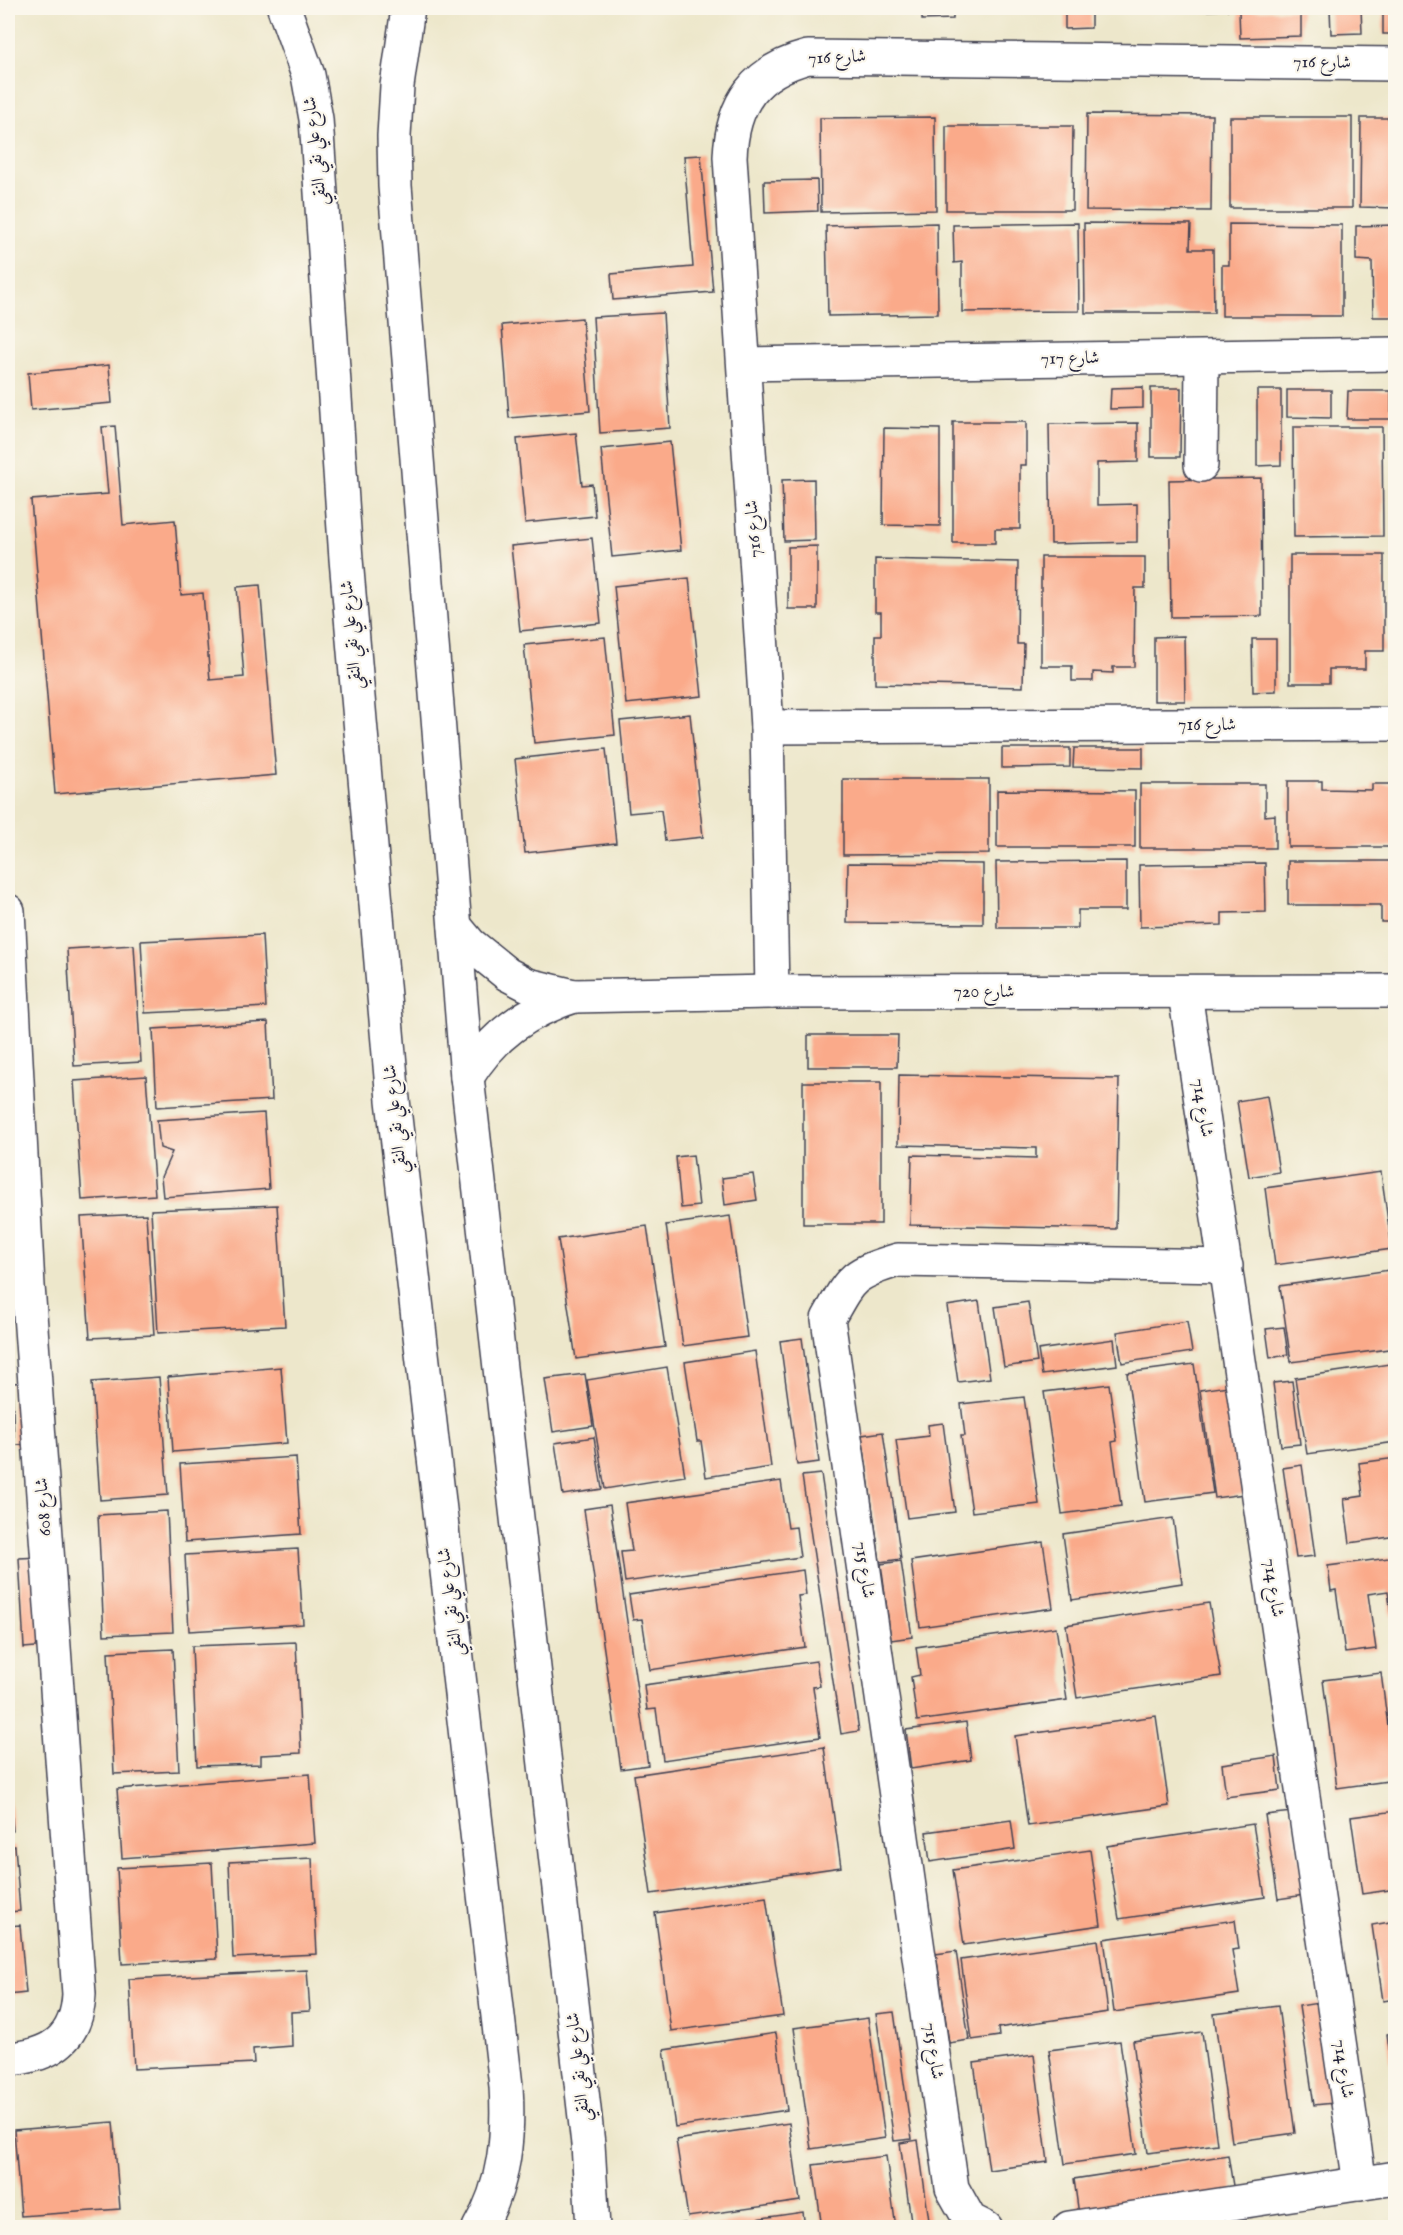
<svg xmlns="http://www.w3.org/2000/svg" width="1403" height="2235" font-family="'IM FELL English',Amiri,serif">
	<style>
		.building { fill: #faaa8a }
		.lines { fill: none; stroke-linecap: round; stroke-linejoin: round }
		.minor-casing { stroke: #404051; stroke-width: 36 }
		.minor { stroke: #fff; stroke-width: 33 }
		.labels { text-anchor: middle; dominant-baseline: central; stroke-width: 4.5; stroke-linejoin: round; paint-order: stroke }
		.street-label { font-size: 18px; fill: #22223b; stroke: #fbf7ec }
	</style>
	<rect width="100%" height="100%" fill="#fbf7ec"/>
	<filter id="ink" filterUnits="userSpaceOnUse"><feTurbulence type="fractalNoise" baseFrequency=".0167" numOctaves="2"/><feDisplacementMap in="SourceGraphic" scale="12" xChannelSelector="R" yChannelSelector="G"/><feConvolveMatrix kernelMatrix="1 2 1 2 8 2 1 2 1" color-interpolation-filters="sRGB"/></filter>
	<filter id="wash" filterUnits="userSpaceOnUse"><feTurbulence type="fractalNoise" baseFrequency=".008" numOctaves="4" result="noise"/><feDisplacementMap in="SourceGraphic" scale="24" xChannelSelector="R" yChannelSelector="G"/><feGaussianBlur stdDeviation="1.35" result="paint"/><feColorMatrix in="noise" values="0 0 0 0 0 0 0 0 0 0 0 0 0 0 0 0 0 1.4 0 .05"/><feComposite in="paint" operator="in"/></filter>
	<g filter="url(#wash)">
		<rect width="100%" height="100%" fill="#ede7cb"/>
		<g id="blocks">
			<g class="building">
				<path d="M922 8H953V19L922 20Z"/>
				<path d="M1065 8H1091V28L1065 29Z"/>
				<path d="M1197 8H1228V10L1198 11Z"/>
				<path d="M1330 8H1361L1362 33 1331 34Z"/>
				<rect x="1383" y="8" width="13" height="26"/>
				<path d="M1301 10V36L1240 38 1239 11Z"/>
				<path d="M1087 114 1212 115 1211 211 1086 210Z"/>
				<path d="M935 117 936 210 821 212 820 118Z"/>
				<rect x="1230" y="117" width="122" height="91"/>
				<path d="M1361 118H1396V208L1360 207Z"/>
				<path d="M946 126H1073L1072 210H946Z"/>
				<path d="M701 155 713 292 613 300 611 274 693 267 684 156Z"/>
				<path d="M817 180 818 211 765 213 764 181Z"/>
				<path d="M937 223 938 314 828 316 826 226Z"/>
				<path d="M1078 223 1079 311 962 312V262L954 263 953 225Z"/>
				<path d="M1084 223 1191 224 1190 249H1213L1214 313H1085Z"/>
				<path d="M1229 224 1342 225V316H1222V265H1229Z"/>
				<path d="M1396 225V317H1373L1372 261 1356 260V226Z"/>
				<path d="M663 313 670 428 600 433 593 317Z"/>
				<path d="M582 318 590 411 509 418 502 325Z"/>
				<path d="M109 365 112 403 31 410 28 373Z"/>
				<path d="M1143 387V408L1110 409 1111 388Z"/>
				<path d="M1151 388H1181L1180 457H1151Z"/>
				<path d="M1257 390H1281V465L1257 466Z"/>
				<path d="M1287 390H1331V418L1287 417Z"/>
				<path d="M1348 391H1391V419H1347Z"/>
				<path d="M953 422H1026V465H1020V529H995V543H953Z"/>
				<path d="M1138 423V462L1097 463V505L1137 504V542L1051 544 1049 424Z"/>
				<path d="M115 426 123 525 175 520 181 595 203 593 210 680 244 677 237 587 260 585 276 775 55 794 31 500 108 494 102 427Z"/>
				<path d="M1293 427H1382L1383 536 1294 537Z"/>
				<path d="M884 428 940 429V526L883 525Z"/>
				<path d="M576 433 582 485 592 484 595 516 525 523 517 439Z"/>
				<path d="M670 442 681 550 612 557 601 449Z"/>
				<path d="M1261 478 1262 616 1171 617 1169 480Z"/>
				<path d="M814 479 815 540 784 541 782 480Z"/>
				<path d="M592 538 601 623 520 631 511 546Z"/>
				<path d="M817 546V609H788V547Z"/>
				<path d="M1290 555H1384V651H1365V669H1329V683H1290Z"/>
				<path d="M1041 557H1145V588H1135L1134 667H1113V673L1093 672V681H1072V666H1041Z"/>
				<path d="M875 559 1018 562 1017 644H1024L1023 687 875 684V635H881V612H875Z"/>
				<path d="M689 578 702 696 626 704 614 586Z"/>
				<path d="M1394 634H1396V675H1393Z"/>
				<path d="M1184 636 1185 701H1154V637Z"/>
				<path d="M605 637 615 735 534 743 524 645Z"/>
				<path d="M1252 639H1276V691L1253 692Z"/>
				<path d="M690 714 703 837 665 841 661 810 629 813 620 721Z"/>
				<path d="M1002 748H1070V767L1002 768Z"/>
				<path d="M1074 748H1143V768L1073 767Z"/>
				<path d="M606 749 616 843 525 853 515 759Z"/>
				<path d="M843 779H989V854L843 855Z"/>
				<path d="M1288 781H1322V789L1372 790V784H1396V847H1288Z"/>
				<path d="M1140 784H1265V816L1275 815V848H1140Z"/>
				<path d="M997 790 1135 791V847H997Z"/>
				<path d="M1126 861V910H1078V928H997L996 862Z"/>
				<path d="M1288 861H1396V922H1381V905H1288Z"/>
				<path d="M848 863 983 864V924L847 923Z"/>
				<path d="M1265 863 1266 912 1222 913V925L1140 927 1139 865Z"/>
				<path d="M262 935 266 1007 145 1013 141 941Z"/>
				<path d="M134 945 141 1062 74 1066 67 949Z"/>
				<path d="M268 1022 272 1100 157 1107 153 1029Z"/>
				<path d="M808 1035H898L897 1067H808Z"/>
				<path d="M899 1075 1119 1079 1116 1229 910 1225 912 1155 1036 1158V1148L898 1145Z"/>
				<path d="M146 1076 155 1195 82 1200 74 1081Z"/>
				<rect x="803" y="1082" width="78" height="142"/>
				<path d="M1267 1096 1279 1172 1249 1177 1237 1101Z"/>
				<path d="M264 1113 269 1189 163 1197 161 1177 172 1152 160 1148 157 1120Z"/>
				<path d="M693 1155 699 1206 681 1208 676 1157Z"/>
				<path d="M1381 1172 1392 1249 1275 1265 1265 1188Z"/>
				<path d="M753 1174 757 1200 725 1205 722 1178Z"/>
				<path d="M277 1205 285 1326 158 1333 151 1210Z"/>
				<path d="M146 1214 154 1335 90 1338 81 1217Z"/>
				<path d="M730 1216 747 1337 683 1346 666 1225Z"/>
				<path d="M647 1226 665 1347 576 1359 558 1239Z"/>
				<path d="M1396 1269V1348L1291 1362 1280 1286Z"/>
				<path d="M979 1301 990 1378 958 1382 947 1306Z"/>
				<path d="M1028 1302 1037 1362 1004 1367 995 1307Z"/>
				<path d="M1187 1321 1192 1352 1122 1363 1117 1332Z"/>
				<path d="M1284 1327 1288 1355 1270 1358 1266 1329Z"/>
				<path d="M802 1338 819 1462 797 1465 780 1341Z"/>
				<path d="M1114 1339 1117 1365 1042 1375 1038 1350Z"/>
				<path d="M755 1351 771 1467 706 1477 701 1441H697L685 1362Z"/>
				<path d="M1396 1363V1442L1307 1454 1295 1378Z"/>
				<path d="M1194 1364 1213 1493 1145 1502 1127 1373Z"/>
				<path d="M281 1367 287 1443 173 1452 168 1377Z"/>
				<path d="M667 1367 685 1476 605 1489 587 1380Z"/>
				<path d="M585 1374 593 1426 553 1432 545 1379Z"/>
				<path d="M159 1377 168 1495 100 1500 92 1382Z"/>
				<path d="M1292 1381 1300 1444 1281 1446 1273 1383Z"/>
				<path d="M32 1382 35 1444 14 1445 12 1383Z"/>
				<path d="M1109 1384 1117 1441 1112 1442 1121 1506 1062 1514 1044 1392Z"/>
				<path d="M1228 1386 1244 1494 1215 1498 1200 1390Z"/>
				<path d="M1024 1397 1039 1504 972 1512 961 1436H965L961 1404Z"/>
				<path d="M943 1423 955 1512 907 1518 896 1440 929 1436 928 1425Z"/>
				<path d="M883 1432 901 1559 880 1562 862 1435Z"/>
				<path d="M594 1437 602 1489 563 1495 555 1443Z"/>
				<path d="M296 1457 301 1534 185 1542 180 1464Z"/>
				<path d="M1396 1458V1536L1350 1543 1344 1499 1363 1496 1359 1463Z"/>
				<path d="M1302 1465 1315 1556 1296 1558 1283 1468Z"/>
				<path d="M821 1474 859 1731 841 1734 802 1476Z"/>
				<path d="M781 1481 788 1528 796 1527 800 1557 625 1582 621 1552 632 1551 625 1503Z"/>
				<path d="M610 1505 648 1765 621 1769 584 1509Z"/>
				<path d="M167 1511 173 1632 104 1635 98 1515Z"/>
				<path d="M1173 1518 1182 1583 1072 1600 1063 1534Z"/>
				<path d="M1043 1542 1053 1608 920 1627 911 1561Z"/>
				<path d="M298 1549 303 1624 189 1631 185 1555Z"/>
				<path d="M41 1557 47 1646 24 1648 19 1558Z"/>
				<path d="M1396 1557V1615H1391L1388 1591 1368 1594 1376 1649 1345 1653 1336 1590 1331 1591 1328 1566Z"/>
				<path d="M901 1561 912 1637 891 1640 881 1564Z"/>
				<path d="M803 1570 806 1595 798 1596 805 1647 650 1670 642 1619 633 1620 629 1595Z"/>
				<path d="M1209 1603 1221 1676 1077 1698 1066 1625Z"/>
				<path d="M1056 1627 1067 1700 917 1721 911 1677 920 1675 916 1647Z"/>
				<path d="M296 1642 301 1753 261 1755V1764L197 1766 192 1646Z"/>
				<path d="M173 1649 179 1771 114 1774 108 1652Z"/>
				<path d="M816 1661 820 1686 813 1687 820 1737 663 1760 656 1709 647 1710 644 1685Z"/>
				<path d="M1381 1673 1395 1780 1337 1788 1323 1680Z"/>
				<path d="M1156 1716 1169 1806 1028 1826 1015 1736Z"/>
				<path d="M966 1722 971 1760 911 1769 906 1730Z"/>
				<path d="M824 1747 841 1867 651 1894 634 1775Z"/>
				<path d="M1276 1756 1280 1790 1226 1797 1222 1764Z"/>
				<path d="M310 1774 315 1843 122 1858 117 1789Z"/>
				<path d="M9 1787 13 1831 8 1832V1788Z"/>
				<path d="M1396 1811V1889L1362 1894 1351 1817Z"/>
				<path d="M1292 1812 1304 1895 1278 1899 1265 1815Z"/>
				<path d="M1011 1820 1015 1849 930 1862 926 1832Z"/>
				<path d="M1253 1824 1265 1897 1119 1919 1107 1846Z"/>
				<path d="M8 1846H15L20 1911 8 1912Z"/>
				<path d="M1090 1850 1101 1925 964 1945 953 1870Z"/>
				<path d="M312 1858 317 1954 233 1958 229 1862Z"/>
				<path d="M212 1863 217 1959 122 1964 117 1868Z"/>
				<path d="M766 1897 783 2016 671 2031 655 1913Z"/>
				<path d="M1235 1920 1239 1949 1232 1950 1239 1994 1114 2012 1104 1939Z"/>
				<path d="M1396 1921V1999L1383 2001 1372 1925Z"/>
				<path d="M20 1925 26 1993 8 1995V1926Z"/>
				<path d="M1098 1940 1108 2012 998 2028 999 2036 972 2040 961 1960Z"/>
				<path d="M956 1951 969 2040 949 2043 936 1954Z"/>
				<path d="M307 1970 310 2011 291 2012 292 2046 253 2049 254 2063 134 2069 129 1979Z"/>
				<path d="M1318 2003 1334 2103 1314 2105 1299 2006Z"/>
				<path d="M1278 2006 1295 2133 1232 2142 1214 2014Z"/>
				<path d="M894 2012 912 2139 894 2141 876 2014Z"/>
				<path d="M868 2018 885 2138 811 2149 794 2028Z"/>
				<path d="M1202 2032 1217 2144 1148 2153 1133 2041Z"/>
				<path d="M1396 2032V2084H1394L1387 2034Z"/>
				<path d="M776 2033 787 2110 675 2127 664 2050Z"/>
				<path d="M1120 2041 1136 2154 1065 2164 1049 2050Z"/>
				<path d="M1034 2055 1048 2162 989 2170 974 2063Z"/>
				<path d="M113 2122 120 2209 21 2216 14 2130Z"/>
				<path d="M789 2123 800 2201 688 2217 676 2140Z"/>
				<path d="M918 2140 930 2228H912L900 2143Z"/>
				<path d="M1228 2155 1235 2198 1080 2222 1074 2179Z"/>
				<path d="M886 2156 896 2228H822L813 2165Z"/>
				<path d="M803 2212 805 2228H707V2226Z"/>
				<path d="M685 2223 686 2228H664V2226Z"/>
			</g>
		</g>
	</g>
	<g filter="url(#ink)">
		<use href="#blocks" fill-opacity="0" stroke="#404051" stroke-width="1.5"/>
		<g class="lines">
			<defs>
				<g id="minor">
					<path d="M284 8 308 75 316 119 346 559 393 1100 506 2086C509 2135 505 2185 479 2228"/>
					<path d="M408 8 397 86 394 136 395 186 467 1077 588 2144 593 2228"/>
					<path d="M1396 64 808 57C755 71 732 103 730 157L767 727 1396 724"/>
					<path d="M744 364 1396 354"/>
					<path d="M1201 465 1202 358"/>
					<path d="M767 727 772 992"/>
					<path d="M8 911 28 1286 79 1994C77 2040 50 2056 8 2059"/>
					<path d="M455 926 470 944 507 974 528 985 574 996 772 992 1396 991"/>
					<path d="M1185 993 1360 2184"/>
					<path d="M467 1077C493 1035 527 1011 574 996"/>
					<path d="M986 2228 970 2220 952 2188 828 1319C851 1278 851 1274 898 1260L1226 1266"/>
					<path d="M1069 2228 1396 2178"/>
				</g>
			</defs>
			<use href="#minor" class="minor-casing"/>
			<use href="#minor" class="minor"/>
		</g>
	</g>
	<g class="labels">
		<g class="street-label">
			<text transform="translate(837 58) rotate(-2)">شارع 716</text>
			<text transform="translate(1322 63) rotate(1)">شارع 716</text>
			<text transform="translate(316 151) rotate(-96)">شارع علي نقي النقي</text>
			<text transform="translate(1070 359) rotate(-1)">شارع 717</text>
			<text transform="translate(754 529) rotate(-94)">شارع 716</text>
			<text transform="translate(352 635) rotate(-95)">شارع علي نقي النقي</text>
			<text x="1207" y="725">شارع 716</text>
			<text x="984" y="992">شارع 720</text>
			<text transform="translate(1202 1108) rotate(81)">شارع 714</text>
			<text transform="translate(396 1119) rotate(-96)">شارع علي نقي النقي</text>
			<text transform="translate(44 1507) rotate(-94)">شارع 608</text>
			<text transform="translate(864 1570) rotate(82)">شارع 715</text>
			<text transform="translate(1273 1588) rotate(82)">شارع 714</text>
			<text transform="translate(451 1602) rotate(-97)">شارع علي نقي النقي</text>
			<text transform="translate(933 2051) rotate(82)">شارع 715</text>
			<text transform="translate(579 2067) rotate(-96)">شارع علي نقي النقي</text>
			<text transform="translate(1343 2069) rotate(82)">شارع 714</text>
		</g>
	</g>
	<rect width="1403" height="2235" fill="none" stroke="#fbf7ec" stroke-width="30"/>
</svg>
